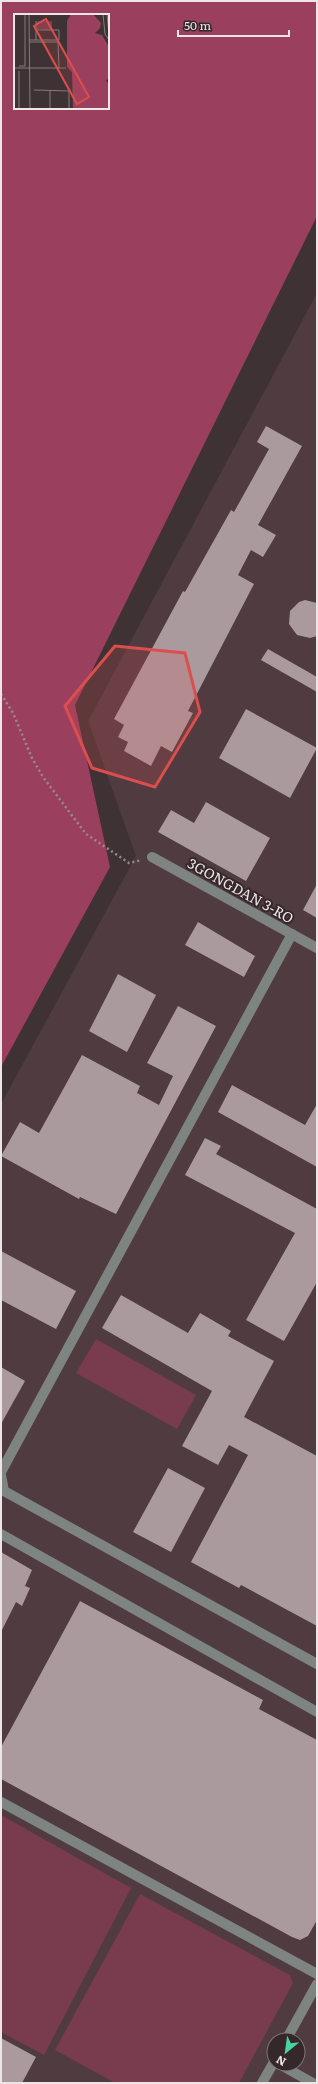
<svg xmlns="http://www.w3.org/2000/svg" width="318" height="2084" font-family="Literata,serif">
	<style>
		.built { fill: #4f3b40; fill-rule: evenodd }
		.green { fill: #793b4e }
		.forest { fill: #9b3f5e; fill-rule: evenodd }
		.building { fill: #aa9a9e }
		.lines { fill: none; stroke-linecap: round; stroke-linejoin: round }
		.path { stroke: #968b8e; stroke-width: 2.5; stroke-dasharray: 2 3; stroke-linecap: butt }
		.minor { stroke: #7e8481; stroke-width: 10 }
		.marked { fill: #db4e4e; fill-opacity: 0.2; stroke: #db4e4e; stroke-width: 3; stroke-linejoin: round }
		.labels { text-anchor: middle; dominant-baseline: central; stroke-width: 4; stroke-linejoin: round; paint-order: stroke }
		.street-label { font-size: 14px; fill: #eee5e7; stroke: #35282b }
		.inset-road { fill: none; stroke: #857a7c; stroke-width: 1 }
		.view { fill: #db4e4e; fill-opacity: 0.15; stroke: #db4e4e; stroke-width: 2 }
		.inset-edge { fill: none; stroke: #eee5e7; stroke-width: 2 }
	</style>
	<rect width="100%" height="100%" fill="#3f3235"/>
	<path class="built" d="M317 293V2083H1V1104L136 856 88 721ZM274 2040H298V2064H274Z"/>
	<g class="green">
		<path d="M96 1339 196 1395 177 1429 76 1373Z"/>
		<path d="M1 1815 131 1888 44 2055 1 2032Z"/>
		<path d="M140 1894 290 1975 293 1983 239 2083H115L55 2050Z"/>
	</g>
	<path class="forest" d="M1 1H317V216L75 705 110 867 1 1067ZM15 15H108V108H15Z"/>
	<g class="building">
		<path d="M266 426 302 446 258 525 276 535 263 557 251 550 238 575 254 584 188 711 193 713 172 752 161 746 151 766 124 751 128 742 118 737 124 725 114 719 183 591 185 592 231 510 234 512 269 449 257 442Z"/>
		<path d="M305 600 317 603V636L310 638 297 635 289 624 290 611 299 602Z"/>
		<path d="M268 649 317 677V692L261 660Z"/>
		<path d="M246 709 317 748 290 798 219 758Z"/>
		<path d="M206 802 270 838 246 881 158 832 171 810 194 823Z"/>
		<path d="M317 884V918L303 910Z"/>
		<path d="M198 922 255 956 244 977 185 945Z"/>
		<path d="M118 974 156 995 127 1052 89 1031Z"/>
		<path d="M178 1006 216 1026 116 1214 80 1197 79 1199 1 1156 20 1122 39 1133 82 1055 140 1086 137 1093 159 1105 173 1076 147 1063Z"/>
		<path d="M232 1085 305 1125 317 1104V1167L218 1112Z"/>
		<path d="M205 1138 221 1146 216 1154 317 1209V1282L284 1341 246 1320 295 1233 185 1175Z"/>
		<path d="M1 1251 76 1291 56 1329 1 1300Z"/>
		<path d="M121 1295 188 1333 200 1313 231 1331 228 1336 274 1361 244 1417 317 1456V1626L241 1585 239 1588 191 1562 248 1455 229 1445 218 1465 182 1446 212 1391 102 1328Z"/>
		<path d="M1 1367 25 1381 1 1424Z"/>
		<path d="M168 1468 205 1488 171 1552 133 1532Z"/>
		<path d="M1 1552 32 1570 25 1586 30 1588 22 1606 16 1602 1 1632Z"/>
		<path d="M80 1601 263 1700 259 1709 317 1740V1920L308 1936 300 1940 292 1937 1 1779V1747Z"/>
		<path d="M1 2038 36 2057 22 2083H1Z"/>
	</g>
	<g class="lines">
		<path class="path" d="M1 694 13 713 32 758 43 777 86 834 129 863 142 860"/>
		<g class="minor">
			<path d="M152 857 317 948"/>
			<path d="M1 1472 292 934"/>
			<path d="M1 1475 4 1491 317 1664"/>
			<path d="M1 1534 317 1712"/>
			<path d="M1 1802 317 1974"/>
			<path d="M286 2040 317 1984"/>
			<path d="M279 2064 313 2083"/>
			<path d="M262 2083 274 2062"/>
		</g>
	</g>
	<path class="marked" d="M115 646 185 653 200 712 155 787 92 768 65 706Z"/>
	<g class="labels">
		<g class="street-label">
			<text transform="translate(241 890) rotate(29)">3GONGDAN 3-RO</text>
		</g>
	</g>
	<g transform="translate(14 14)">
		<rect width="95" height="95" fill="#3f3235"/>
		<path d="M23 7H38V16L23 15Z" fill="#793b4e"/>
		<path d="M57 0H79L87 9 86 14 81 19 88 21 95 33V63L92 67 95 70V95H59L58 58 53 53V7Z" fill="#9b3f5e"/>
		<path class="inset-road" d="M15 0 16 95M89 0 91 20 95 26M93 0 95 21M15 26H45V16H22M22 26V7M15 28H44L45 54M5 52H11V0M0 54H52M5 57V95M20 76 55 77V95M36 76V95"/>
		<path class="view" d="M32 5 75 83 63 90 20 12Z"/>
		<rect width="95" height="95" class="inset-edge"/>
	</g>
	<rect width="318" height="2084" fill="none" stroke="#eee5e7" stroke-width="4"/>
	<g transform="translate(286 2052) rotate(209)"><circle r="19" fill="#35282b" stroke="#7f7476"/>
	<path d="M0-3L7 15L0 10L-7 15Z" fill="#47d49d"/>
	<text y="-6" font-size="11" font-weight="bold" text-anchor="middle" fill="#eee5e7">N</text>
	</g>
	<path d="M178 30v6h111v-6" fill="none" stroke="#eee5e7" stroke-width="2"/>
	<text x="184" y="30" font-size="12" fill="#eee5e7" stroke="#35282b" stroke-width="3" paint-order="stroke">50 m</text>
</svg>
